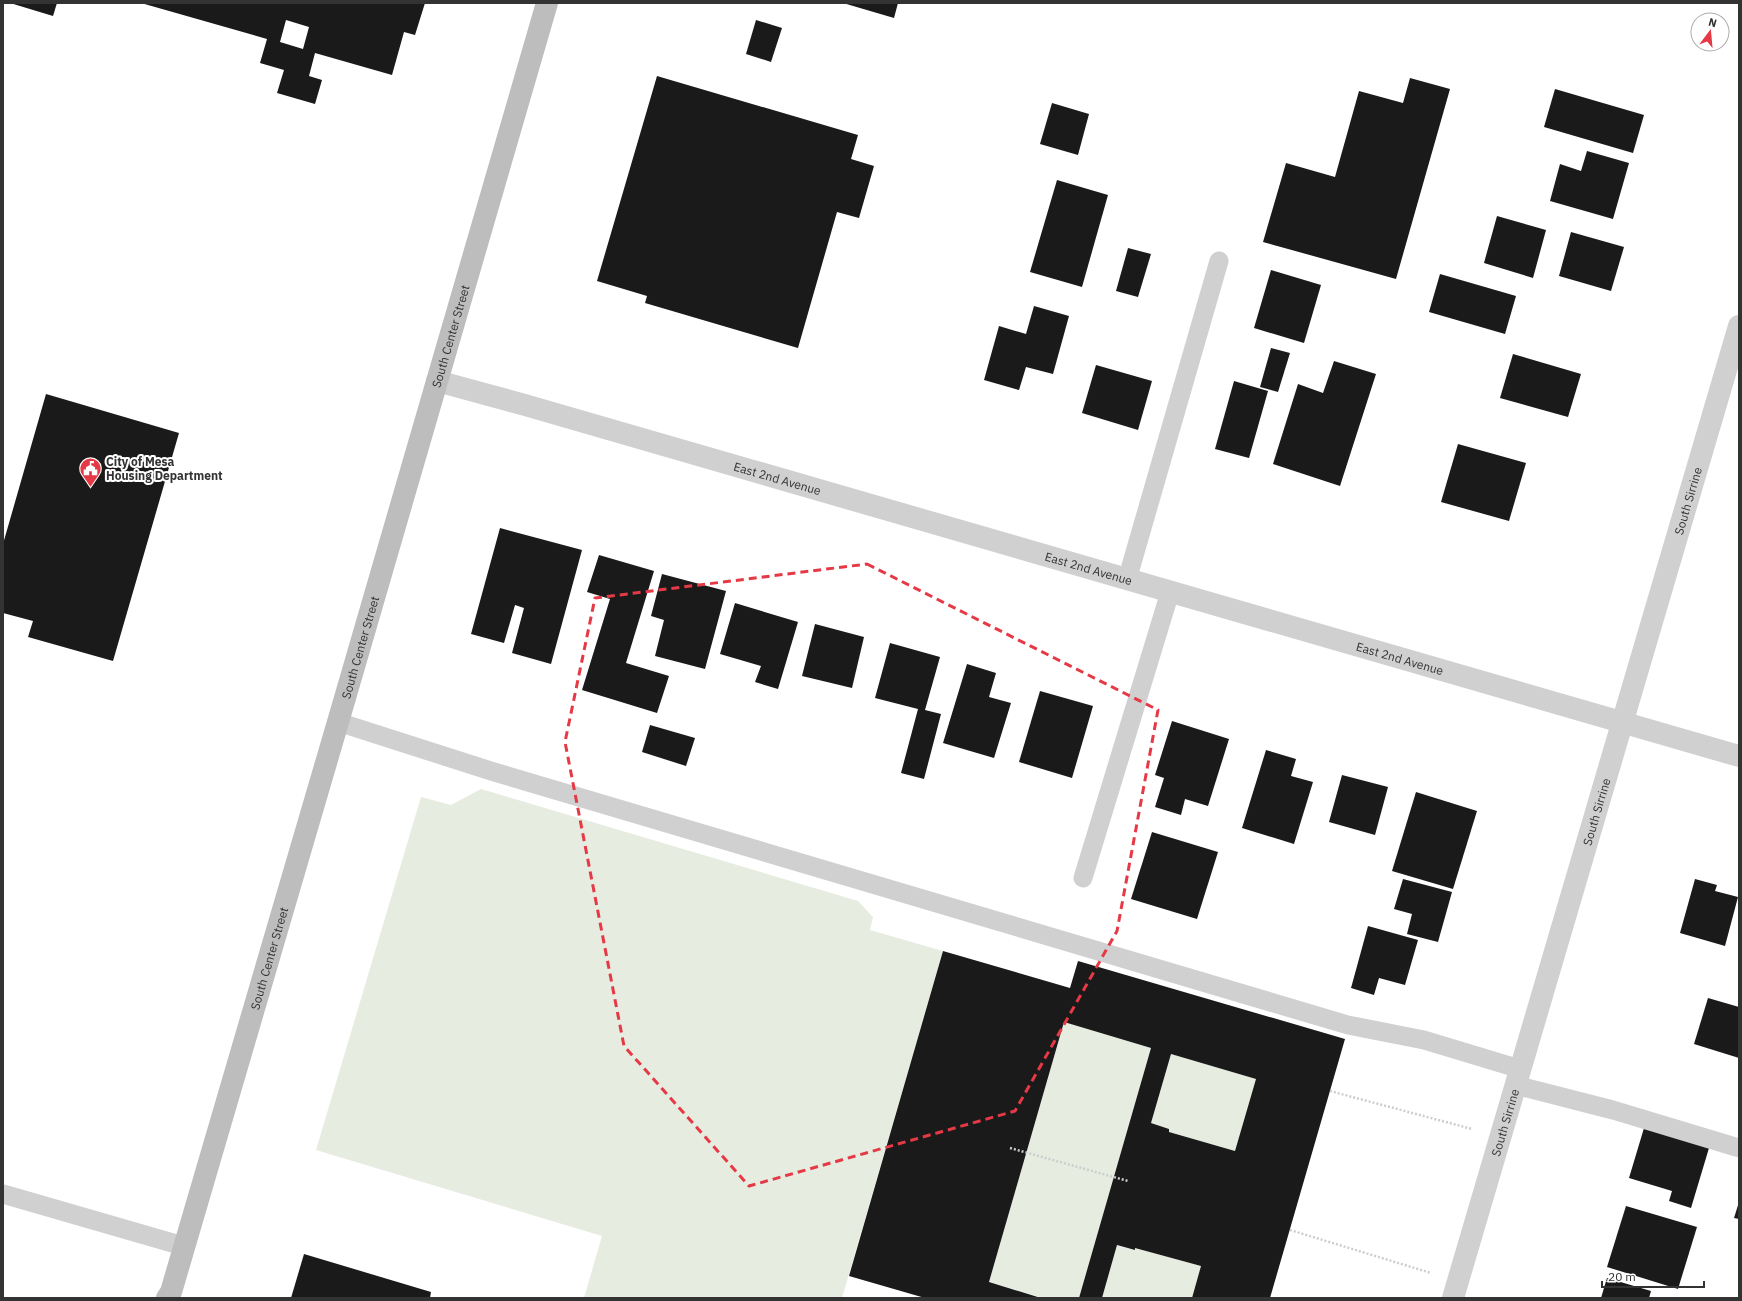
<svg xmlns="http://www.w3.org/2000/svg" width="1742" height="1301" font-family="'IBM Plex Sans',sans-serif">
	<style>
		.green { fill: #e6ecdf }
		.building { fill: #1a1a1a; fill-rule: evenodd }
		.lines { fill: none; stroke-linecap: round; stroke-linejoin: round }
		.path { stroke: #cdcdcd; stroke-width: 2.5; stroke-dasharray: 2 2; stroke-linecap: butt }
		.lane { stroke: #d0d0d0; stroke-width: 19 }
		.street { stroke: #d0d0d0; stroke-width: 22 }
		.secondary { stroke: #bdbdbd; stroke-width: 22 }
		.marked { fill: none; stroke: #e63946; stroke-width: 3; stroke-dasharray: 8 5; stroke-linejoin: round }
		.labels { text-anchor: middle; dominant-baseline: central; stroke-width: 4; stroke-linejoin: round; paint-order: stroke }
		.street-label { font-size: 12px; fill: #333; stroke: #fff }
		.poi-label { font-size: 12px; font-weight: bold; fill: #333; stroke: #fff; text-anchor: start }
	</style>
	<rect width="100%" height="100%" fill="#fff"/>
	<g class="green">
		<path d="M481 789 858 901 873 917 870 930 943 951 842 1298H584L602 1236 316 1150 421 797 451 805Z"/>
		<path d="M1064 1022 1151 1048 1079 1298H1043L989 1282Z"/>
		<path d="M1171 1054 1256 1079 1235 1151 1169 1132V1129L1151 1123Z"/>
		<path d="M1117 1245 1135 1250V1248L1201 1266 1192 1298H1102Z"/>
	</g>
	<g class="building">
		<path d="M10 3H57L53 16Z"/>
		<path d="M141 3H425L415 35 404 32 392 75 315 53 309 76 322 80 315 104 277 93 284 70 260 63 267 39ZM286 20 309 27 303 49 280 42Z"/>
		<path d="M843 3H898L894 18Z"/>
		<path d="M756 20 782 28 771 62 746 54Z"/>
		<path d="M657 76 858 135 851 159 874 166 859 218 837 212 798 348 645 303 647 296 597 281Z"/>
		<path d="M1410 78 1450 89 1396 279 1263 242 1286 163 1335 177 1359 91 1403 103Z"/>
		<path d="M1555 89 1644 115 1633 153 1544 127Z"/>
		<path d="M1052 103 1089 114 1078 155 1040 144Z"/>
		<path d="M1587 151 1629 163 1613 219 1550 201 1560 164 1581 171Z"/>
		<path d="M1057 180 1108 195 1082 287 1030 272Z"/>
		<path d="M1497 216 1546 230 1533 278 1484 263Z"/>
		<path d="M1571 232 1624 247 1611 291 1559 276Z"/>
		<path d="M1128 248 1151 254 1138 297 1116 291Z"/>
		<path d="M1271 270 1321 285 1304 343 1254 328Z"/>
		<path d="M1440 274 1516 296 1505 334 1429 312Z"/>
		<path d="M1034 306 1069 316 1053 374 1026 367 1019 390 984 380 999 326 1026 334Z"/>
		<path d="M1271 348 1290 353 1278 392 1260 387Z"/>
		<path d="M1513 354 1581 374 1568 417 1500 398Z"/>
		<path d="M1334 361 1376 374 1340 486 1273 464 1298 384 1323 393Z"/>
		<path d="M1096 365 1152 381 1138 430 1082 413Z"/>
		<path d="M1234 381 1268 391 1249 458 1215 449Z"/>
		<path d="M46 394 179 433 113 661 28 637 33 621 3 613V544Z"/>
		<path d="M1458 444 1526 463 1509 521 1441 502Z"/>
		<path d="M500 528 582 550 551 664 512 653 524 608 515 605 504 643 471 634Z"/>
		<path d="M599 555 654 571 626 663 669 676 657 713 582 690 610 599 587 592Z"/>
		<path d="M662 574 726 591 705 669 655 656 664 620 651 616Z"/>
		<path d="M735 603 798 622 778 689 755 682 761 666 720 654Z"/>
		<path d="M815 624 864 637 852 688 802 676Z"/>
		<path d="M890 643 940 657 925 710 941 714 924 779 901 773 918 709 875 698Z"/>
		<path d="M967 664 996 673 989 697 1011 703 994 758 943 743Z"/>
		<path d="M1040 691 1093 706 1072 778 1019 762Z"/>
		<path d="M1172 721 1229 739 1208 806 1185 799 1181 815 1155 807 1164 778 1155 775Z"/>
		<path d="M650 725 695 738 686 766 642 752Z"/>
		<path d="M1266 750 1296 759 1291 776 1313 782 1294 844 1242 828Z"/>
		<path d="M1342 775 1388 787 1375 835 1329 822Z"/>
		<path d="M1416 792 1477 811 1453 889 1392 871Z"/>
		<path d="M1152 832 1218 852 1197 919 1131 899Z"/>
		<path d="M1403 879 1452 892 1438 942 1407 934 1412 914 1394 909Z"/>
		<path d="M1695 879 1717 885 1715 891 1738 897 1725 946 1680 933Z"/>
		<path d="M1368 926 1418 940 1405 985 1379 978 1374 995 1351 988Z"/>
		<path d="M943 951 1070 988 1078 961 1345 1039 1270 1298H1192L1201 1266 1135 1248V1250L1117 1245 1102 1298H1079L1151 1048 1064 1022 989 1282 1041 1298H925L849 1276ZM1171 1054 1256 1079 1235 1151 1169 1132V1129L1151 1123Z"/>
		<path d="M1708 998 1739 1007V1058L1694 1044Z"/>
		<path d="M1644 1128 1709 1148 1691 1208 1669 1201 1672 1191 1629 1178Z"/>
		<path d="M1739 1202V1219L1734 1218Z"/>
		<path d="M1626 1206 1697 1227 1678 1289 1607 1267Z"/>
		<path d="M304 1254 431 1292 430 1298H291Z"/>
		<path d="M1607 1278 1651 1291 1649 1298H1601Z"/>
	</g>
	<g class="lines">
		<g class="path">
			<path d="M1330 1091 1472 1129"/>
			<path d="M1010 1148 1128 1181"/>
			<path d="M1290 1230 1431 1273"/>
		</g>
		<g class="lane">
			<path d="M1127 580 1219 261"/>
			<path d="M338 722 491 771 1348 1025 1424 1040 1520 1069"/>
			<path d="M1083 878 1170 592"/>
			<path d="M1515 1085 1613 1110 1739 1148"/>
			<path d="M3 1194 183 1246"/>
		</g>
		<g class="street">
			<path id="s1" d="M437 381 525 405 1739 756"/>
			<path id="s2" d="M1453 1298 1739 326"/>
		</g>
		<path class="secondary" id="s3" d="M167 1298 171 1292 338 722 547 3"/>
	</g>
	<path class="marked" d="M867 564 1158 710 1117 931 1015 1111 749 1186 624 1046 565 742 595 598Z"/>
	<defs>
		<symbol id="civic-pin" viewBox="-11 -11 22 30"><path d="M0 17L-7.5 6A9.5 9.5 0 1 1 7.5 6Z" fill="#e63946" stroke="#fff"/><path d="M-.6-6.5H3V-4.5H.6V-3L4-1V1h2V6H-6V1h2V-1L-.6-3ZM-1.2 2.5V6h2.4V2.5Z" fill="#fff"/></symbol>
	</defs>
	<g fill-rule="evenodd">
		<use href="#civic-pin" x="78" y="456" width="25" height="34"/>
	</g>
	<g class="labels">
		<g class="street-label">
			<text stroke="none"><textPath href="#s3" startOffset="1003">South Center Street</textPath></text>
			<text stroke="none"><textPath href="#s1" startOffset="354">East 2nd Avenue</textPath></text>
			<text stroke="none"><textPath href="#s2" startOffset="831">South Sirrine</textPath></text>
			<text stroke="none"><textPath href="#s1" startOffset="678">East 2nd Avenue</textPath></text>
			<text stroke="none"><textPath href="#s3" startOffset="679">South Center Street</textPath></text>
			<text stroke="none"><textPath href="#s1" startOffset="1002">East 2nd Avenue</textPath></text>
			<text stroke="none"><textPath href="#s2" startOffset="507">South Sirrine</textPath></text>
			<text stroke="none"><textPath href="#s3" startOffset="355">South Center Street</textPath></text>
			<text stroke="none"><textPath href="#s2" startOffset="183">South Sirrine</textPath></text>
		</g>
		<g class="poi-label">
			<text x="106" y="461">City of Mesa<tspan x="106" dy="14">Housing Department</tspan></text>
		</g>
	</g>
	<rect width="1742" height="1301" fill="none" stroke="#333333" stroke-width="8"/>
	<g transform="translate(1710 32) rotate(16)"><circle r="19" fill="#ffffff" stroke="#adadad"/>
	<path d="M0-3L7 15L0 10L-7 15Z" fill="#e63946"/>
	<text y="-6" font-size="11" font-weight="bold" text-anchor="middle" fill="#333333">N</text>
	</g>
	<path d="M1602 1281v6h102v-6" fill="none" stroke="#333333" stroke-width="2"/>
	<text x="1608" y="1281" font-size="12" fill="#333333" stroke="#ffffff" stroke-width="3" paint-order="stroke">20 m</text>
</svg>
